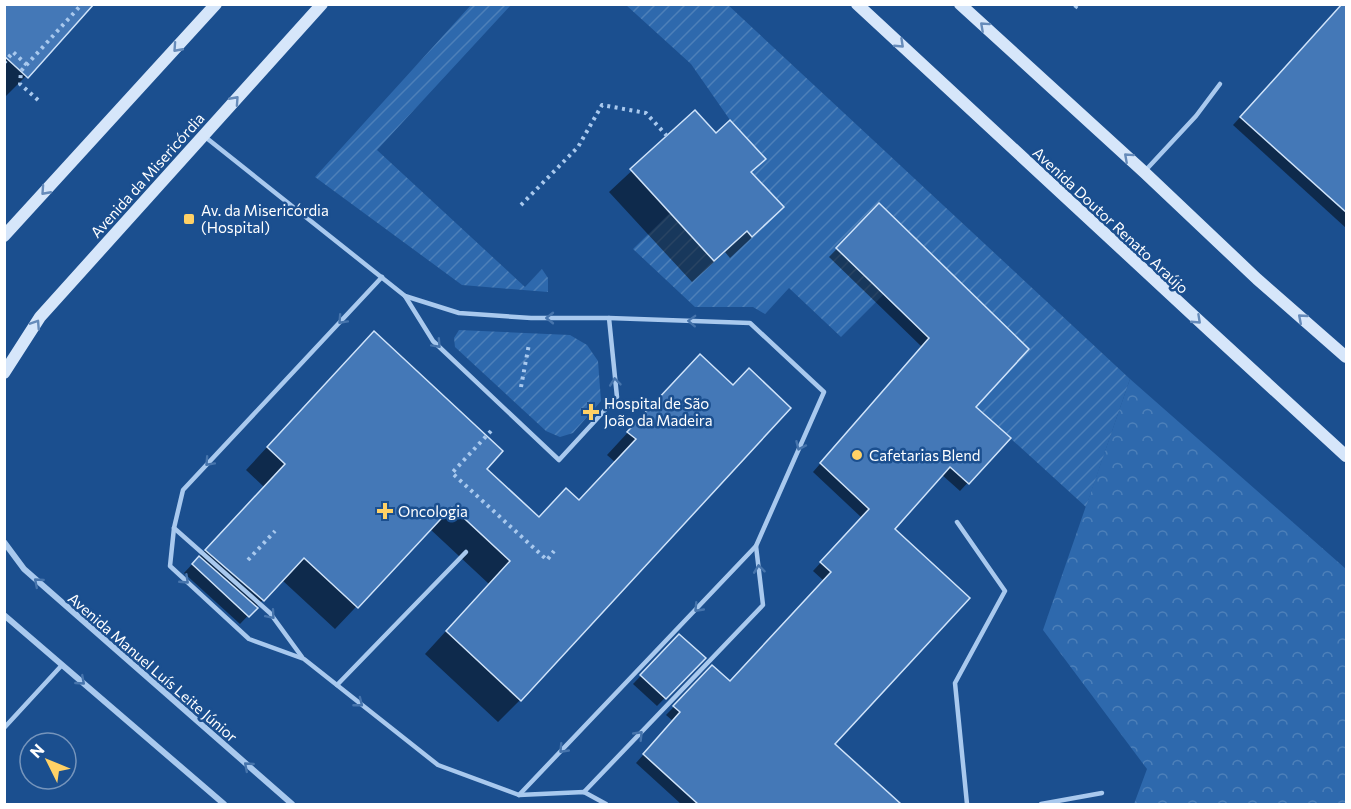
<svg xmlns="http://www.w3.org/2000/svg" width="1351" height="809" font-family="Commissioner,sans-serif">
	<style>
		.forest { fill: url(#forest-crowns) }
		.garden { fill: url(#garden-furrows) }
		.shadow { fill: #0007 }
		.building { fill: #4478b7; stroke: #cfe3fa; stroke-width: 1.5 }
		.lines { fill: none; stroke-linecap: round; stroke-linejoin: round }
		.path { stroke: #a9c9ee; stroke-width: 4; stroke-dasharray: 3 4.5; stroke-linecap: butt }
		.lane { stroke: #a9c9ee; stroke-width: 4.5 }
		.street { stroke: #a9c9ee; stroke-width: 6 }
		.secondary { stroke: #d6e6fa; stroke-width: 12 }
		.oneway { stroke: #668bba }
		.oneway2 { stroke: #4674ac }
		.poi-dot { fill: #ffd166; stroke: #1b4f8f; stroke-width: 2 }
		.labels { text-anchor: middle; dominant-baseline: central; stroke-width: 5; stroke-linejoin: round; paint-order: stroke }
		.street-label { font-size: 15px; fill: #fff; stroke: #1b4f8f }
		.poi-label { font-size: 15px; fill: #fff; stroke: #1b4f8f; text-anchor: start }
	</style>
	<defs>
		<pattern id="forest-crowns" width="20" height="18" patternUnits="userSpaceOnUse" patternTransform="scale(1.5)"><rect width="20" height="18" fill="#2e69ad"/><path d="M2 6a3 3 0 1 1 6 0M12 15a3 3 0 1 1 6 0" fill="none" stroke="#4d80b9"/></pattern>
		<pattern id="garden-furrows" width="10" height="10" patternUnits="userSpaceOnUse" patternTransform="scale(1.5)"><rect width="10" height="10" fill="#2e69ad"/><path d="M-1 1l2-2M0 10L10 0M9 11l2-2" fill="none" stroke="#4d80b9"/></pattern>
	</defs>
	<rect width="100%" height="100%" fill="#1b4f8f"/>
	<path class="forest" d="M1130 379 1346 569V804H1134L1147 769 1043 630Z"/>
	<g class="garden">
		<path d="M471 5H511L377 150 525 287 542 269 548 278V292L462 285 315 177Z"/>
		<path d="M626 5H728L1130 379 1086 507 976 407 879 204 836 248 884 294 841 337 789 288 765 314 753 307H695L633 249 670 213 714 261 747 231 753 237 784 207 751 172 765 158 730 120 691 64Z"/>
		<path d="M459 330 570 335 587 345 598 361 601 401 573 433 560 437 546 431 455 347 454 338Z"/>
	</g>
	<g class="shadow">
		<path d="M4 4 26 76 4 98Z"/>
		<path d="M1343 4H1346V228L1233 125Z"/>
		<path d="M695 112 750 172 761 229 730 258 725 252 692 282 609 192Z"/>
		<path d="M879 205 974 407 1009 438 960 491 941 474 893 529 833 744 898 804H681L636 763 673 721 666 715 712 667 730 683 824 581 813 571 862 518 813 472 922 347 829 257Z"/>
		<path d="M352 355 485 469 538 518 578 502 615 462 607 455 678 378 520 700 498 722 425 654 489 584 430 529 335 629 282 580 240 624 184 573 264 487 246 470Z"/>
		<path d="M679 636 703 659 657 706 633 684Z"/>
	</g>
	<g class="building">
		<path d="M4 4H94L28 78 4 56Z"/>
		<path d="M1342 4H1347V213L1240 117Z"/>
		<path d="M695 110 716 133 730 120 766 159 751 172 784 207 752 237 747 231 714 261 630 169Z"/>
		<path d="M879 203 1029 349 976 407 1011 438 969 484 950 467 895 529 970 598 835 744 901 804H698L643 754 680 712 673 706 712 665 730 681 831 572 820 562 869 509 820 463 929 338 836 248Z"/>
		<path d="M374 331 503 451 487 469 539 517 566 488 579 500 636 439 627 432 700 354 733 385 749 368 791 408 521 701 446 631 510 561 452 507 358 608 304 558 264 601 205 550 285 464 267 447Z"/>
		<path d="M199 556 258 608 249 617 192 564Z"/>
		<path d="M679 634 706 658 666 699 640 675Z"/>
	</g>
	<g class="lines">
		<g class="path">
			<path d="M1075 8 1078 4"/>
			<path d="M4 63 13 52 27 65"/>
			<path d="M38 100 20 84 21 71 82 4"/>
			<path d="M521 205 578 147 602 105 646 113 667 136"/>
			<path d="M521 387 529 344"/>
			<path d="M491 431 452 473 547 560 554 551"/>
			<path d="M248 560 275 531"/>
		</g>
		<g class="lane">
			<path d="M204 136 405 296 433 341 559 460 617 397 609 318"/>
			<path d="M1144 172 1196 116 1220 84"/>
			<path d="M382 277 183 490 174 528 170 566 249 639 304 659 438 765 519 795 584 792 606 804"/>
			<path d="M405 296 459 313 531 318H609L750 323 824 392 756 546 519 795"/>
			<path d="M957 522 1005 591 955 683 967 804"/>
			<path d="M174 528 270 613 302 657"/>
			<path d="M337 685 466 552"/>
			<path d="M4 728 62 665"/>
			<path d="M584 792 763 605 756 546"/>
			<path d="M1041 804 1102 793"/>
		</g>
		<g class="street">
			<path d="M4 542 24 569 292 804"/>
			<path d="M4 615 224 804"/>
		</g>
		<g class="secondary">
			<path d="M857 4 1210 331 1346 456"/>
			<path d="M960 4 1144 172 1257 279 1346 357"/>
			<path d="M4 236 216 4"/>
			<path d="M4 373 40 317 322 4"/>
		</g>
	</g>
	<defs><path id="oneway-chevron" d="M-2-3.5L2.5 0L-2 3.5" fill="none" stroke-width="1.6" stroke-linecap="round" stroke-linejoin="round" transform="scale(1.5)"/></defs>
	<g class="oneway">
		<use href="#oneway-chevron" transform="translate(984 26) rotate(-138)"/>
		<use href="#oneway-chevron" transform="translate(900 44) rotate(43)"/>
		<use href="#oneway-chevron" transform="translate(177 48) rotate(132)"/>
		<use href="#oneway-chevron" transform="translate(235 100) rotate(-48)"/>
		<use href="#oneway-chevron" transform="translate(1128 157) rotate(-138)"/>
		<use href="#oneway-chevron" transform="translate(45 191) rotate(132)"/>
		<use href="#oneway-chevron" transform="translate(1302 318) rotate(-139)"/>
		<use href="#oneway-chevron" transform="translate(1197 320) rotate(43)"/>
		<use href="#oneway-chevron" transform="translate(36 324) rotate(-57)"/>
	</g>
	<g class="oneway2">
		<use href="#oneway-chevron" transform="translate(550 318) rotate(180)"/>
		<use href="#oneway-chevron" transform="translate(342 320) rotate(133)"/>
		<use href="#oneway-chevron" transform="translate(692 321) rotate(-178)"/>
		<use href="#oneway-chevron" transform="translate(437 344) rotate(47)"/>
		<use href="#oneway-chevron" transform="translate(615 382) rotate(-96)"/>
		<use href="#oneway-chevron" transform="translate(800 446) rotate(114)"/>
		<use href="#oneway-chevron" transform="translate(209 462) rotate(133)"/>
		<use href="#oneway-chevron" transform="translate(759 569) rotate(-97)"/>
		<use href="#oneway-chevron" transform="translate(185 580) rotate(43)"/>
		<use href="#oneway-chevron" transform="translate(38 582) rotate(-139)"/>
		<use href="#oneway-chevron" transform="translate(698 608) rotate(134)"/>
		<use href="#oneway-chevron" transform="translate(271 615) rotate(49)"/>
		<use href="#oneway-chevron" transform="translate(81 681) rotate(41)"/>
		<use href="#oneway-chevron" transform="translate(359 703) rotate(38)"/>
		<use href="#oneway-chevron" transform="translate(639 735) rotate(-46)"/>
		<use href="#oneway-chevron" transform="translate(563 749) rotate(134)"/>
		<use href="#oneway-chevron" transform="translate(248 766) rotate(-139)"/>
	</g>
	<g class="poi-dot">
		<rect x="183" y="213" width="12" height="12" rx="3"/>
		<path d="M588 403h6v6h6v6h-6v6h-6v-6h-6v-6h6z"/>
		<circle cx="857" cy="455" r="6"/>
		<path d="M382 502h6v6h6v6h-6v6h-6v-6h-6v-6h6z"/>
	</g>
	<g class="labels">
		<g class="street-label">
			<text transform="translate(147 175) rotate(-48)">Avenida da Misericórdia</text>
			<text transform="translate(1111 220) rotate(43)">Avenida Doutor Renato Araújo</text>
			<text transform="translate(153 667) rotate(41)">Avenida Manuel Luís Leite Júnior</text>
		</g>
		<g class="poi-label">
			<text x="201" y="210">Av. da Misericórdia<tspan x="201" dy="17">(Hospital)</tspan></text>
			<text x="604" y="403">Hospital de São<tspan x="604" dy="17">João da Madeira</tspan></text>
			<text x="869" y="455">Cafetarias Blend</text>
			<text x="398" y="511">Oncologia</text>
		</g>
	</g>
	<rect width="1351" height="809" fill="none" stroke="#ffffff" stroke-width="12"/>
	<g transform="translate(48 761) rotate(313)"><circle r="28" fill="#1b4f8f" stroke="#7695bc" stroke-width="1.5"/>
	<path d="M0-4.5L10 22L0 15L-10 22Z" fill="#ffd166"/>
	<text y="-9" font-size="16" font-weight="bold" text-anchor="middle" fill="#ffffff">N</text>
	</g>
</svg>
